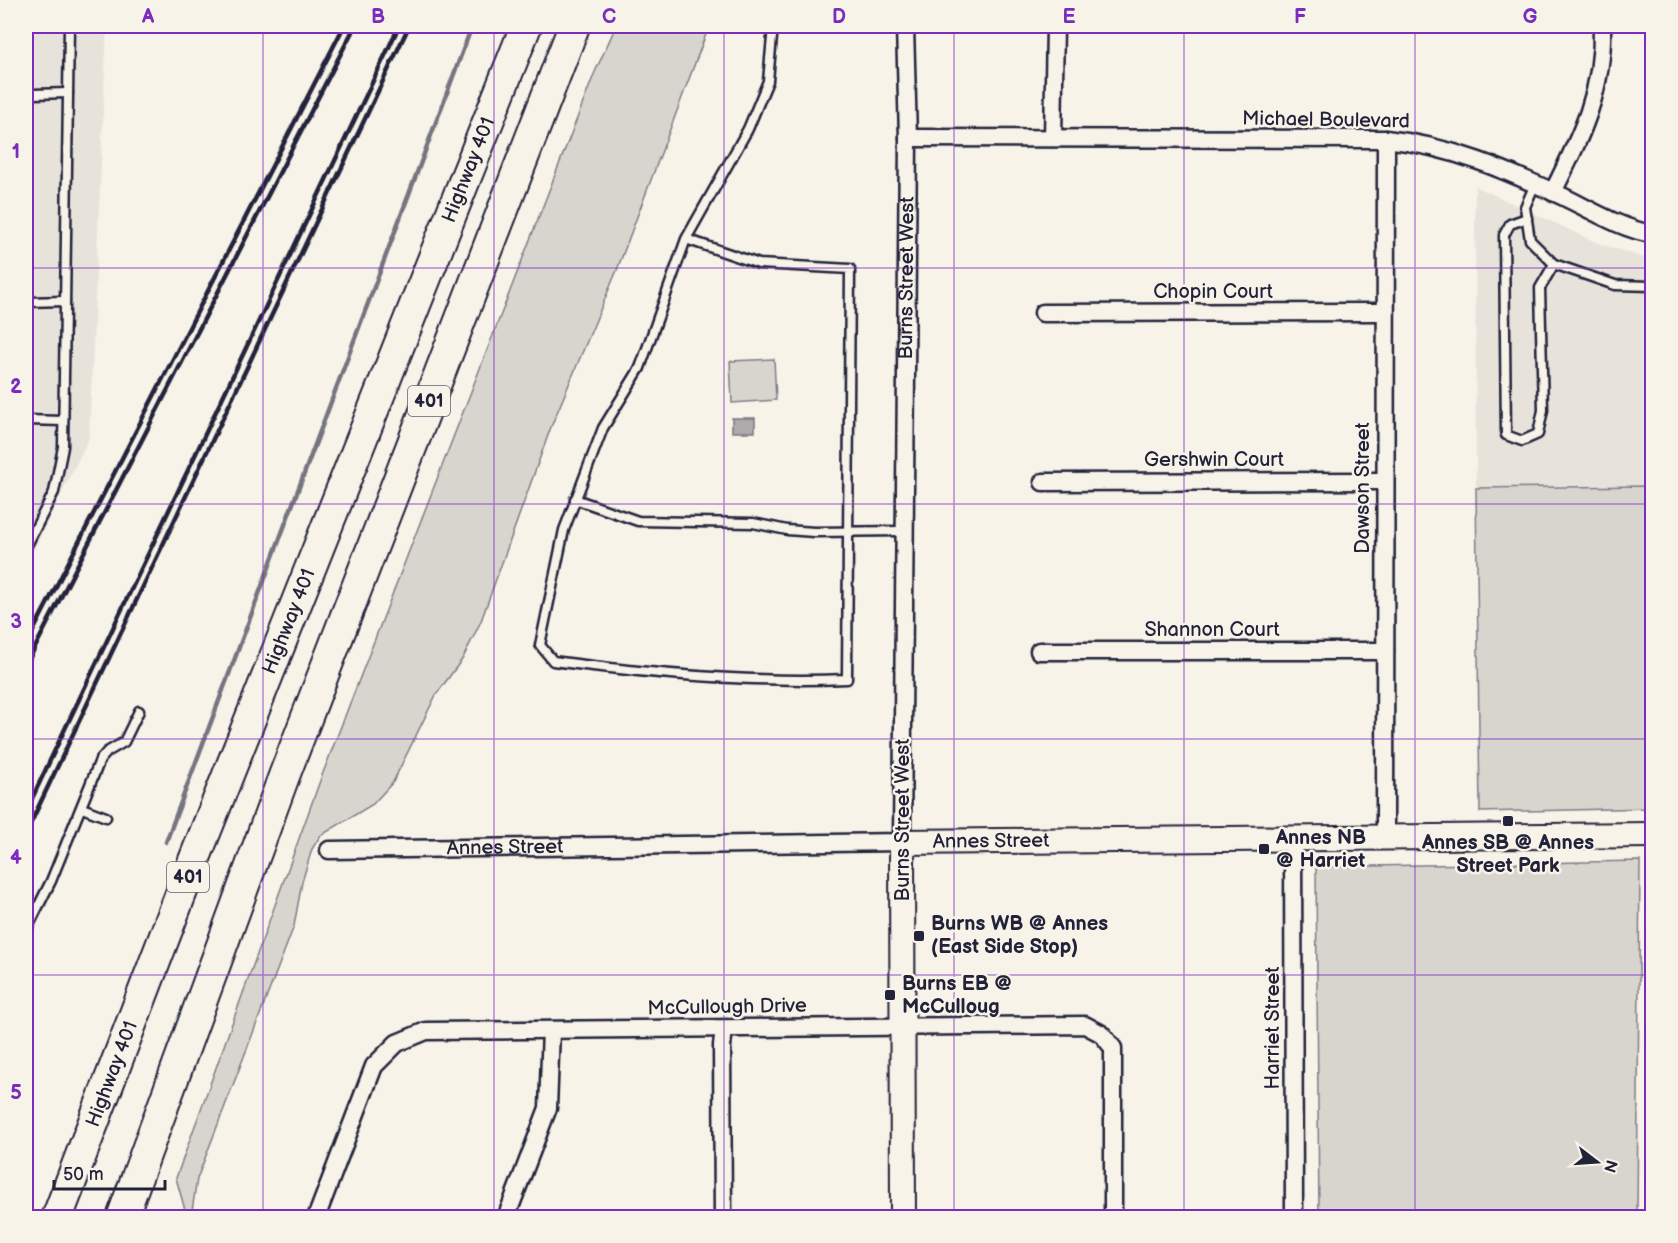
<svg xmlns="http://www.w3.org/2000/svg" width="1678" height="1243" font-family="'Balsamiq Sans',sans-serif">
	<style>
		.built { fill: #e7e3db }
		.green { fill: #d8d5cf; stroke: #7d7c85; stroke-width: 1.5 }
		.water { fill: #aeabad; stroke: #76747f; stroke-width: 1.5 }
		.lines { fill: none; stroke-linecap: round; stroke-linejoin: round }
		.stream { stroke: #76747f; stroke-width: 4.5 }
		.lane-casing { stroke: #22223b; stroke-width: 13 }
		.street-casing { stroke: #22223b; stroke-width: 21 }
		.secondary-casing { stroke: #22223b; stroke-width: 28 }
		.highway-casing { stroke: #22223b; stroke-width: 34 }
		.lane { stroke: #f7f3e8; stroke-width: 8 }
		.street { stroke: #f7f3e8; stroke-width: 16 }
		.secondary { stroke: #f7f3e8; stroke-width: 24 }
		.highway { stroke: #f7f3e8; stroke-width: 30 }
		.rail { stroke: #22223b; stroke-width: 4.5 }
		.grid { fill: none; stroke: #7b2cbf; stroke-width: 1.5; stroke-opacity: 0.55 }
		.poi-dot { fill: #22223b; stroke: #f7f3e8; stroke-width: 2 }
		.labels { text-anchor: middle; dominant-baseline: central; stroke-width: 5; stroke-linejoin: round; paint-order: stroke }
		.shield { fill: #f7f3e8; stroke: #62616f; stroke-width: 1.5 }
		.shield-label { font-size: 18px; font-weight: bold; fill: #22223b }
		.street-label { font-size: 20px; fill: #22223b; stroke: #f7f3e8 }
		.poi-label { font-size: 20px; font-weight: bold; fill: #22223b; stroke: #f7f3e8; text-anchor: start }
		.neatline { fill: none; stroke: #7b2cbf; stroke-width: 2 }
		.grid-label { font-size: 20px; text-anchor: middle; font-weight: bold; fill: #7b2cbf }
	</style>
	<rect width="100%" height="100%" fill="#f7f3e8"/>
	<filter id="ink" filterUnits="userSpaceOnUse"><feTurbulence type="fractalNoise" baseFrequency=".0167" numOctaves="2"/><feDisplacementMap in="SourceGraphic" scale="12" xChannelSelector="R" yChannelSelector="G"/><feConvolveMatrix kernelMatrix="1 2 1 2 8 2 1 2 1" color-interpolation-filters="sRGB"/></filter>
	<g filter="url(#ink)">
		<g class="built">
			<path d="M26 26H107L89 438 26 565Z"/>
			<path d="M1475 186 1600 244 1652 260V486L1476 488Z"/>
		</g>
		<g class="green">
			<path d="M616 26H709L617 270 551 427 481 621 463 658 436 695 393 782 373 804 320 836 312 849 302 882 294 926 197 1179 191 1217H187L176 1178 321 778 595 72Z"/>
			<path d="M774 359 776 400 732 403 730 361Z"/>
			<path d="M1652 486V808L1480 812 1476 488Z"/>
			<path d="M1640 861 1637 1217H1319L1316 867Z"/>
		</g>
		<rect class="water" x="732" y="418" width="23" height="14"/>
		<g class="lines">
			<path class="stream" d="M166 842 472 26"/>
			<defs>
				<g id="lane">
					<path d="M26 100 33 94 68 93"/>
					<path d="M1535 184 1525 207 1530 240 1554 264 1615 285 1652 286"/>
					<path d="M1527 218 1510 224 1504 235 1506 435 1522 441 1538 434 1543 410 1540 288 1554 264"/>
					<path d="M686 239 759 264 850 269 847 679C750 683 650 674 553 661L540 645 564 530 603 428 640 368 686 239 748 129 768 81 773 26"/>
					<path d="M26 261V302"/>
					<path d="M26 302 65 301"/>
					<path d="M26 420 63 421"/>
					<path d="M575 499 638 521 753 523 787 530 814 532 903 531"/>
					<path d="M26 547 54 492 63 447 69 26"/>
					<path d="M82 808 106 817"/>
					<path d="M26 931 51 881 100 760 107 752 124 742 139 711"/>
				</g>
				<g id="street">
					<path d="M908 138 1386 139C1450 146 1506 170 1564 197 1591 210 1622 229 1652 234"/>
					<path d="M1053 138 1055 26"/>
					<path d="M1553 192C1581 136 1604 90 1602 26"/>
					<path d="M1043 313 1384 312"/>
					<path d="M1043 482 1384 481"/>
					<path d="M1039 651H1385"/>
					<path d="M1385 837 1386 139"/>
					<path d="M1293 839 1294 1218"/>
					<path id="s1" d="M329 850 902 842 908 138 905 26"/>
					<path d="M316 1218 374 1066 397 1043 426 1031 1085 1025 1102 1034 1113 1048V1218"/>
					<path d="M506 1218 548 1108 551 1030"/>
					<path d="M723 1218 722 1046 724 1029"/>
				</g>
				<g id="secondary">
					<path id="s2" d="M903 1218 902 842 1652 835"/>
				</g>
				<g id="highway">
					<path id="s3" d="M57 1218 185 883 526 26"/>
					<path d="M122 1218 284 776 574 26"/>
				</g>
			</defs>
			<use href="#lane" class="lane-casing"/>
			<use href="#street" class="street-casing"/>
			<use href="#secondary" class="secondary-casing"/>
			<use href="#highway" class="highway-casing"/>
			<use href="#lane" class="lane"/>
			<use href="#street" class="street"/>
			<use href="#secondary" class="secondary"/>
			<use href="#highway" class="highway"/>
			<g class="rail">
				<path d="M26 645 344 26"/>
				<path d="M26 665 355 26"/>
				<path d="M26 811 399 26"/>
				<path d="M26 833 409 26"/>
			</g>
		</g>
	</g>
	<path class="grid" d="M263 26V1218M494 26V1218M724 26V1218M954 26V1218M1184 26V1218M1415 26V1218M26 268H1652M26 504H1652M26 739H1652M26 975H1652"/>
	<g class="poi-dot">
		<rect x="1502" y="815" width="12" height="12" rx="3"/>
		<rect x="1258" y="843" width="12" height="12" rx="3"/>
		<rect x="913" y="930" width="12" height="12" rx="3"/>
		<rect x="884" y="989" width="12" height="12" rx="3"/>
	</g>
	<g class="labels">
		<g class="shield">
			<rect x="408" y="386" width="42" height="30" rx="4.5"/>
			<rect x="167" y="862" width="42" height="30" rx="4.5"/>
		</g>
		<g class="shield-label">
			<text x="429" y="401">401</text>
			<text x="188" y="877">401</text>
		</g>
		<g class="street-label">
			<text transform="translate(1326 120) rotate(1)">Michael Boulevard</text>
			<text stroke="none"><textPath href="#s3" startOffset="1126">Highway 401</textPath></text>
			<text stroke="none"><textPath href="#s1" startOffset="1137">Burns Street West</textPath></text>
			<text x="1213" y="292">Chopin Court</text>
			<text x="1214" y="460">Gershwin Court</text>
			<text transform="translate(1363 488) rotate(-90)">Dawson Street</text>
			<text stroke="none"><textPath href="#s3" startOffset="640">Highway 401</textPath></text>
			<text x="1212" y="630">Shannon Court</text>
			<text transform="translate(903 820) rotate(-90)">Burns Street West</text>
			<text stroke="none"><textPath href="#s2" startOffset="465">Annes Street</textPath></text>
			<text stroke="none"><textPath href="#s1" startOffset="176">Annes Street</textPath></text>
			<text transform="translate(727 1007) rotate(-1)">McCullough Drive</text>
			<text transform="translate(1273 1028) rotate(-90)">Harriet Street</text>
			<text stroke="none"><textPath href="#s3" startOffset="154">Highway 401</textPath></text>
		</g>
		<g class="poi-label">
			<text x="1276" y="838">Annes NB<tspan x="1276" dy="23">@ Harriet</tspan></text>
			<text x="1508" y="843" text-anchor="middle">Annes SB @ Annes<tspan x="1508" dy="23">Street Park</tspan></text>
			<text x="931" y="924">Burns WB @ Annes<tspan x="931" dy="23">(East Side Stop)</tspan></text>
			<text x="902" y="984">Burns EB @<tspan x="902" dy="23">McCulloug</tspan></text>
		</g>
	</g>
	<rect width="1678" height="1243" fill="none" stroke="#f7f3e8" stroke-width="66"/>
	<g transform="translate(1597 1162) rotate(107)" stroke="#f7f3e8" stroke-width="4.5" paint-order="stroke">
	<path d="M0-4.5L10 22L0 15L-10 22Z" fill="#22223b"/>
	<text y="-9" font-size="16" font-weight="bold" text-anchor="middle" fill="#22223b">N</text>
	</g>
	<path d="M54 1180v9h111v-9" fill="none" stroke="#22223b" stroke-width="3"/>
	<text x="63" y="1180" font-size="18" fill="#22223b" stroke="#f7f3e8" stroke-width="4.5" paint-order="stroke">50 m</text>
	<rect x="33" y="33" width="1612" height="1177" class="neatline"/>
	<g class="grid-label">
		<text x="148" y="23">A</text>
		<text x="378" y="23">B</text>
		<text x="609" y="23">C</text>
		<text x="839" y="23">D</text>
		<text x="1069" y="23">E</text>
		<text x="1300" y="23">F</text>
		<text x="1530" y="23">G</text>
		<text x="16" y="158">1</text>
		<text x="16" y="393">2</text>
		<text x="16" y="628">3</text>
		<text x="16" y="864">4</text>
		<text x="16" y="1099">5</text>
	</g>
</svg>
